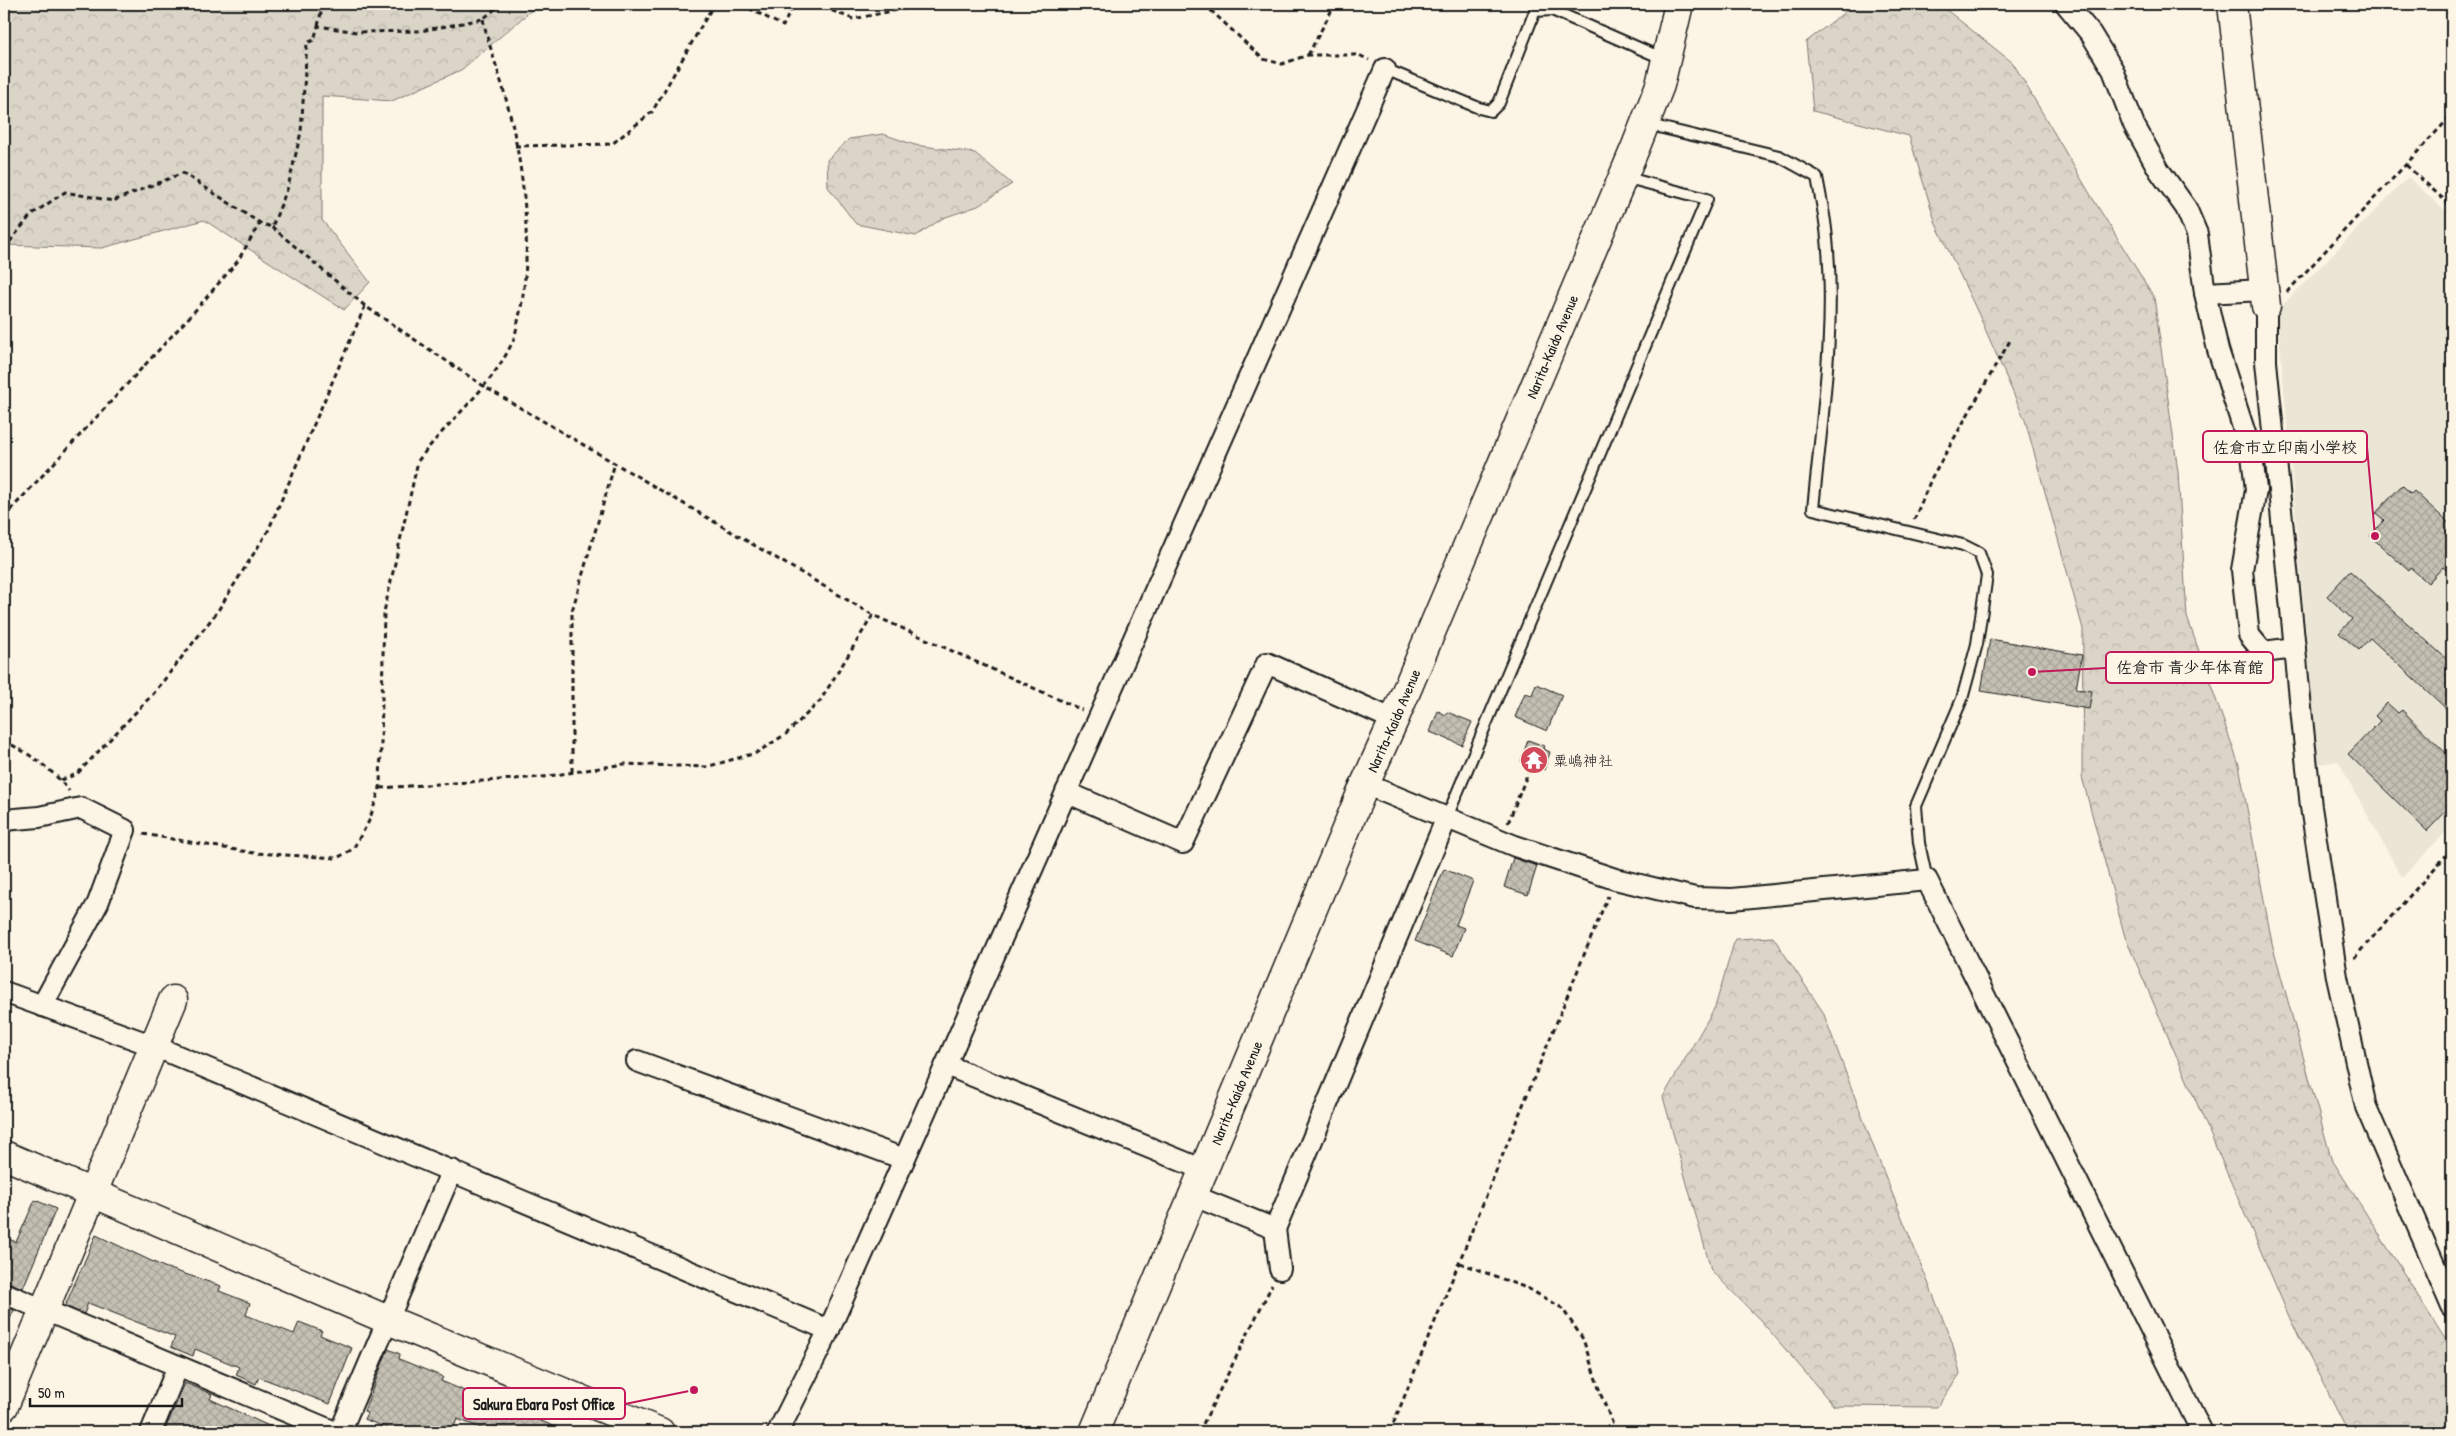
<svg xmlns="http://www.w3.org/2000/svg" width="2456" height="1436" font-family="'Patrick Hand','Klee One',sans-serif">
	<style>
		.built { fill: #ebe5d6 }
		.forest { fill: url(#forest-crowns); stroke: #7c7872 }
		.building { fill: url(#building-cross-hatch); stroke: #1c1c1c }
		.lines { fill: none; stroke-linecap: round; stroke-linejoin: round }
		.lane-casing { stroke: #1c1c1c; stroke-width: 14 }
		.street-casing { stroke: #1c1c1c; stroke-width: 24 }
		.secondary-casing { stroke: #1c1c1c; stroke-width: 31 }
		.highway-casing { stroke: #1c1c1c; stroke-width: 31 }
		.path { stroke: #1c1c1c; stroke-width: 3; stroke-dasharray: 5 4; stroke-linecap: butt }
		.lane { stroke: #fcf5e5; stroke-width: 10 }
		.street { stroke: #fcf5e5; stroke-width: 20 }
		.secondary { stroke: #fcf5e5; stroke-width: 28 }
		.highway { stroke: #fcf5e5; stroke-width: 28 }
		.labels { text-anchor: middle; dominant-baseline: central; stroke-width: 5; stroke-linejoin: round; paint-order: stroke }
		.street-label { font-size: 15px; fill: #1c1c1c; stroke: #fcf5e5 }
		.poi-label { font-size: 15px; fill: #1c1c1c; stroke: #fcf5e5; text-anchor: start }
		.leader { fill: none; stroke: #c2185b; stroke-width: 2 }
		.callout-dot { fill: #c2185b; stroke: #fcf5e5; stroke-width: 2 }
		.callout { fill: #fcf5e5; stroke: #c2185b; stroke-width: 2 }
		.callout-label { font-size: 16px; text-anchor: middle; font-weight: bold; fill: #1c1c1c }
	</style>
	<defs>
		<pattern id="forest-crowns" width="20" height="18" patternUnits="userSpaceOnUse" patternTransform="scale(1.25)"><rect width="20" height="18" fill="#dbd5c8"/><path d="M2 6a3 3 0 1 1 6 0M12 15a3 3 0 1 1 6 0" fill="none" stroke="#bbb6ab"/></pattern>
		<pattern id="building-cross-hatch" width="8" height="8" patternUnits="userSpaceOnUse" patternTransform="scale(1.25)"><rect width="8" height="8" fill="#c4c0b3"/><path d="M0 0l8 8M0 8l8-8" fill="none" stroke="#a8a499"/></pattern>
	</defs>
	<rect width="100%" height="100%" fill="#fcf5e5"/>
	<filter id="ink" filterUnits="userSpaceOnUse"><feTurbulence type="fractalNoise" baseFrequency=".02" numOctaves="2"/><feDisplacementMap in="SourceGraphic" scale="10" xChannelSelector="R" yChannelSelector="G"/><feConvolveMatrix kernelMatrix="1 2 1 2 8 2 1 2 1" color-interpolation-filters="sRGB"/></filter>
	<g filter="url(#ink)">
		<path class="built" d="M2408 177 2452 217V825L2402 878 2338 761 2318 764 2277 311Z"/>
		<g class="forest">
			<path d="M4 4H539L461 70 392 101 322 96V220L370 282 344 310 204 220 102 248 4 245Z"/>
			<path d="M1849 4H1939L2013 63 2093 199 2154 297 2178 472 2187 617 2239 765 2272 943 2331 1158 2452 1350V1432H2348L2291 1321 2125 937 2082 777 2083 629 2025 420 1979 315 1936 224 1909 136 1813 111 1806 42 1846 11Z"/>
			<path d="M883 134 915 145 975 153 1012 184 978 206 943 218 916 236 856 224 828 187 827 160 849 139Z"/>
			<path d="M1773 937 1823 1012 1872 1143 1952 1342 1960 1374 1937 1407 1834 1406 1762 1322 1711 1270 1663 1097 1715 1007 1735 939Z"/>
		</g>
		<g class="building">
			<path d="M2402 485 2411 494 2414 491 2452 526V575L2443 567 2428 583 2411 568 2409 571 2370 536 2384 520 2376 513Z"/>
			<path d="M2350 571 2452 664V714L2370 638 2359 650 2339 633 2352 619 2327 596Z"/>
			<path d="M1990 639 2082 655 2076 689 2092 691 2089 709 1981 691Z"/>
			<path d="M1536 684 1562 695 1547 731 1515 717 1525 693 1532 695Z"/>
			<path d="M2387 703 2398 713 2402 710 2452 759V805L2427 831 2348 754 2380 721 2375 716Z"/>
			<path d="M1438 711 1446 715 1447 712 1472 722 1462 745 1430 732Z"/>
			<path d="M1528 740 1544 746 1543 749 1550 752 1544 770 1521 761Z"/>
			<path d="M1513 858 1537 866 1528 895 1504 887Z"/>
			<path d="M1444 869 1473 881 1456 925 1464 928 1453 956 1415 941Z"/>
			<path d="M35 1200 56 1209 23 1288 4 1281V1237L16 1242Z"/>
			<path d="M96 1235 164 1267 221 1286 219 1291 250 1303 246 1315 294 1334 299 1322 322 1331 320 1335 352 1348 330 1404 259 1377 256 1384 236 1375 239 1367 195 1349 193 1356 171 1347 175 1337 88 1303 84 1314 65 1306Z"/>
			<path d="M4 1306 14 1310 4 1332Z"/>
			<path d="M388 1349 400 1354 399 1359 443 1377 441 1381 467 1392V1394L504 1409 505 1406 568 1432H492L457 1419 452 1432H397L364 1419 367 1413 364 1411Z"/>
			<path d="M185 1383 212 1394 210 1399 282 1432H164Z"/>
		</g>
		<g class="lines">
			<defs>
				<g id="lane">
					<path d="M1385 69 1479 108 1491 111 1499 103 1535 11 1552 10 1664 59"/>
					<path d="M1646 124 1779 156 1817 177C1820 194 1824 212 1826 229 1837 322 1822 417 1813 509L1963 545 1979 553 1987 575 1977 644 1962 699 1916 806 1919 843 1927 880"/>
					<path d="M1447 817 1707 199 1624 177"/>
				</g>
				<g id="street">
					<path d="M2066 4 2091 34 2113 70 2134 125 2159 170 2186 208 2197 234 2205 293 2218 350 2252 455 2256 490 2242 570 2249 635 2263 652 2295 648"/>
					<path d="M2205 293 2264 290"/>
					<path d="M2266 306V362L2311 807 2337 977 2366 1107 2452 1306"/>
					<path d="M1365 784 1515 846 1615 879 1695 898 1732 899 1927 880 2202 1432"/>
					<path d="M1066 792 1183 843 1267 663 1394 720"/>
					<path d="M4 820 39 817 81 808 125 830 98 903 42 1006"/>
					<path d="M4 992 154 1046 829 1330"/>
					<path d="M637 1061 904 1159"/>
					<path d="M946 1065 1204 1170"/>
					<path d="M1194 1196 1275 1229 1280 1269"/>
					<path d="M1275 1229 1447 817"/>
					<path d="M4 1293 335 1432"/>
					<path d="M151 1432 178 1366"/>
					<path d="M340 1432 452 1170"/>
					<path d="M778 1432 829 1330 1385 69"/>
				</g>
				<g id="secondary">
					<path d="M2232 4 2266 306"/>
					<path d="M4 1155 388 1320 660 1432"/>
					<path d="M4 1406 173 1000"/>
				</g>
				<g id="highway">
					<path id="s1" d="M1094 1432 1365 784 1394 720 1636 146 1660 85 1679 4"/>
				</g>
			</defs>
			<use href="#lane" class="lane-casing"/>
			<use href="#street" class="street-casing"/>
			<use href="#secondary" class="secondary-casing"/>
			<use href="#highway" class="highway-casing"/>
			<g class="path">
				<path d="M741 4 783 26 794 4"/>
				<path d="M815 4 853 19 927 4"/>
				<path d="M1204 4 1263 59 1282 64 1308 55H1359L1369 60"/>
				<path d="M318 26 323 4"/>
				<path d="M1308 55 1335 4"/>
				<path d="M515 146 612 144 652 112 714 4"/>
				<path d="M2406 165 2452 207"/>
				<path d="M272 227 365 306 485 387 873 615 1082 710"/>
				<path d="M4 249 31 215 65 192 113 201 183 173 260 223 272 227 288 187 301 132 307 43 314 40 318 26 357 32 421 31 483 19 501 4"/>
				<path d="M2287 292 2452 115"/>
				<path d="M4 517 193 313 237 262 260 223"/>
				<path d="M1914 520 1932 477 2011 339"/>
				<path d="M4 741C27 752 54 770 69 791"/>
				<path d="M572 772V611L615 463"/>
				<path d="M61 780 77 774 154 693 217 612 268 531 365 306"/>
				<path d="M380 788 543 777 624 764 706 767 756 753 786 734 820 701 873 615"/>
				<path d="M1508 823 1529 770"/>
				<path d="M143 834 254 853 337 858 353 849 369 821 380 788 384 612 418 461C448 420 490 390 512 343 516 335 517 325 519 317 534 251 524 165 506 99 499 72 489 47 483 19"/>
				<path d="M2354 958 2452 849"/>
				<path d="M1460 1263 1529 1289 1562 1308 1583 1339 1601 1395 1616 1432"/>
				<path d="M1199 1432 1272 1285"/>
				<path d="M1390 1432 1608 896"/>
			</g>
			<use href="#lane" class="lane"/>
			<use href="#street" class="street"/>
			<use href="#secondary" class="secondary"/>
			<use href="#highway" class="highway"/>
		</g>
	</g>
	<defs>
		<symbol id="temple-disc" viewBox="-11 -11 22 22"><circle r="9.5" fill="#d1495b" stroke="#fcf5e5"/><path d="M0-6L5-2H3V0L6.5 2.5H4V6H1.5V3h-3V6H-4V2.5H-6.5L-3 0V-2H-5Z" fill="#fff"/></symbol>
	</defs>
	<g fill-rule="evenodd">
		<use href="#temple-disc" x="1518" y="744" width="32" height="32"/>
	</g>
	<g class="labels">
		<g class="street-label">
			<text stroke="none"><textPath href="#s1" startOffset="1178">Narita-Kaido Avenue</textPath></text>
			<text stroke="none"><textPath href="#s1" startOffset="772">Narita-Kaido Avenue</textPath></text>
			<text stroke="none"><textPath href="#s1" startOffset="368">Narita-Kaido Avenue</textPath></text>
		</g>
		<g class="poi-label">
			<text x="1553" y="760">粟嶋神社</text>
		</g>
	</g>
	<path class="leader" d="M2375 536L2367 447M2032 672L2106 668M694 1390L625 1404"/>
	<g class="callout-dot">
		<circle cx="2375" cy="536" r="5"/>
		<circle cx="2032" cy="672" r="5"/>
		<circle cx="694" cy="1390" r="5"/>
	</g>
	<g class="callout">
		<rect x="2203" y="431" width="164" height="31" rx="5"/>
		<rect x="2106" y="652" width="167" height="31" rx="5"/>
		<rect x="463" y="1388" width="162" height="31" rx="5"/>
	</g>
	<g class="callout-label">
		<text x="2285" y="453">佐倉市立印南小学校</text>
		<text x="2190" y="673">佐倉市 青少年体育館</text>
		<text x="544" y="1410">Sakura Ebara Post Office</text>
	</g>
	<rect width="2456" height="1436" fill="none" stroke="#fcf5e5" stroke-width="20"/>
	<rect x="10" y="10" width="2436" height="1416" fill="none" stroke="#1c1c1c" stroke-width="2" filter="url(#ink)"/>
	<path d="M30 1398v8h152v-8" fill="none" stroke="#1c1c1c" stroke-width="2.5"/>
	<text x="38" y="1398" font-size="15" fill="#1c1c1c" stroke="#fcf5e5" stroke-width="4" paint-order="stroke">50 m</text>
</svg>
